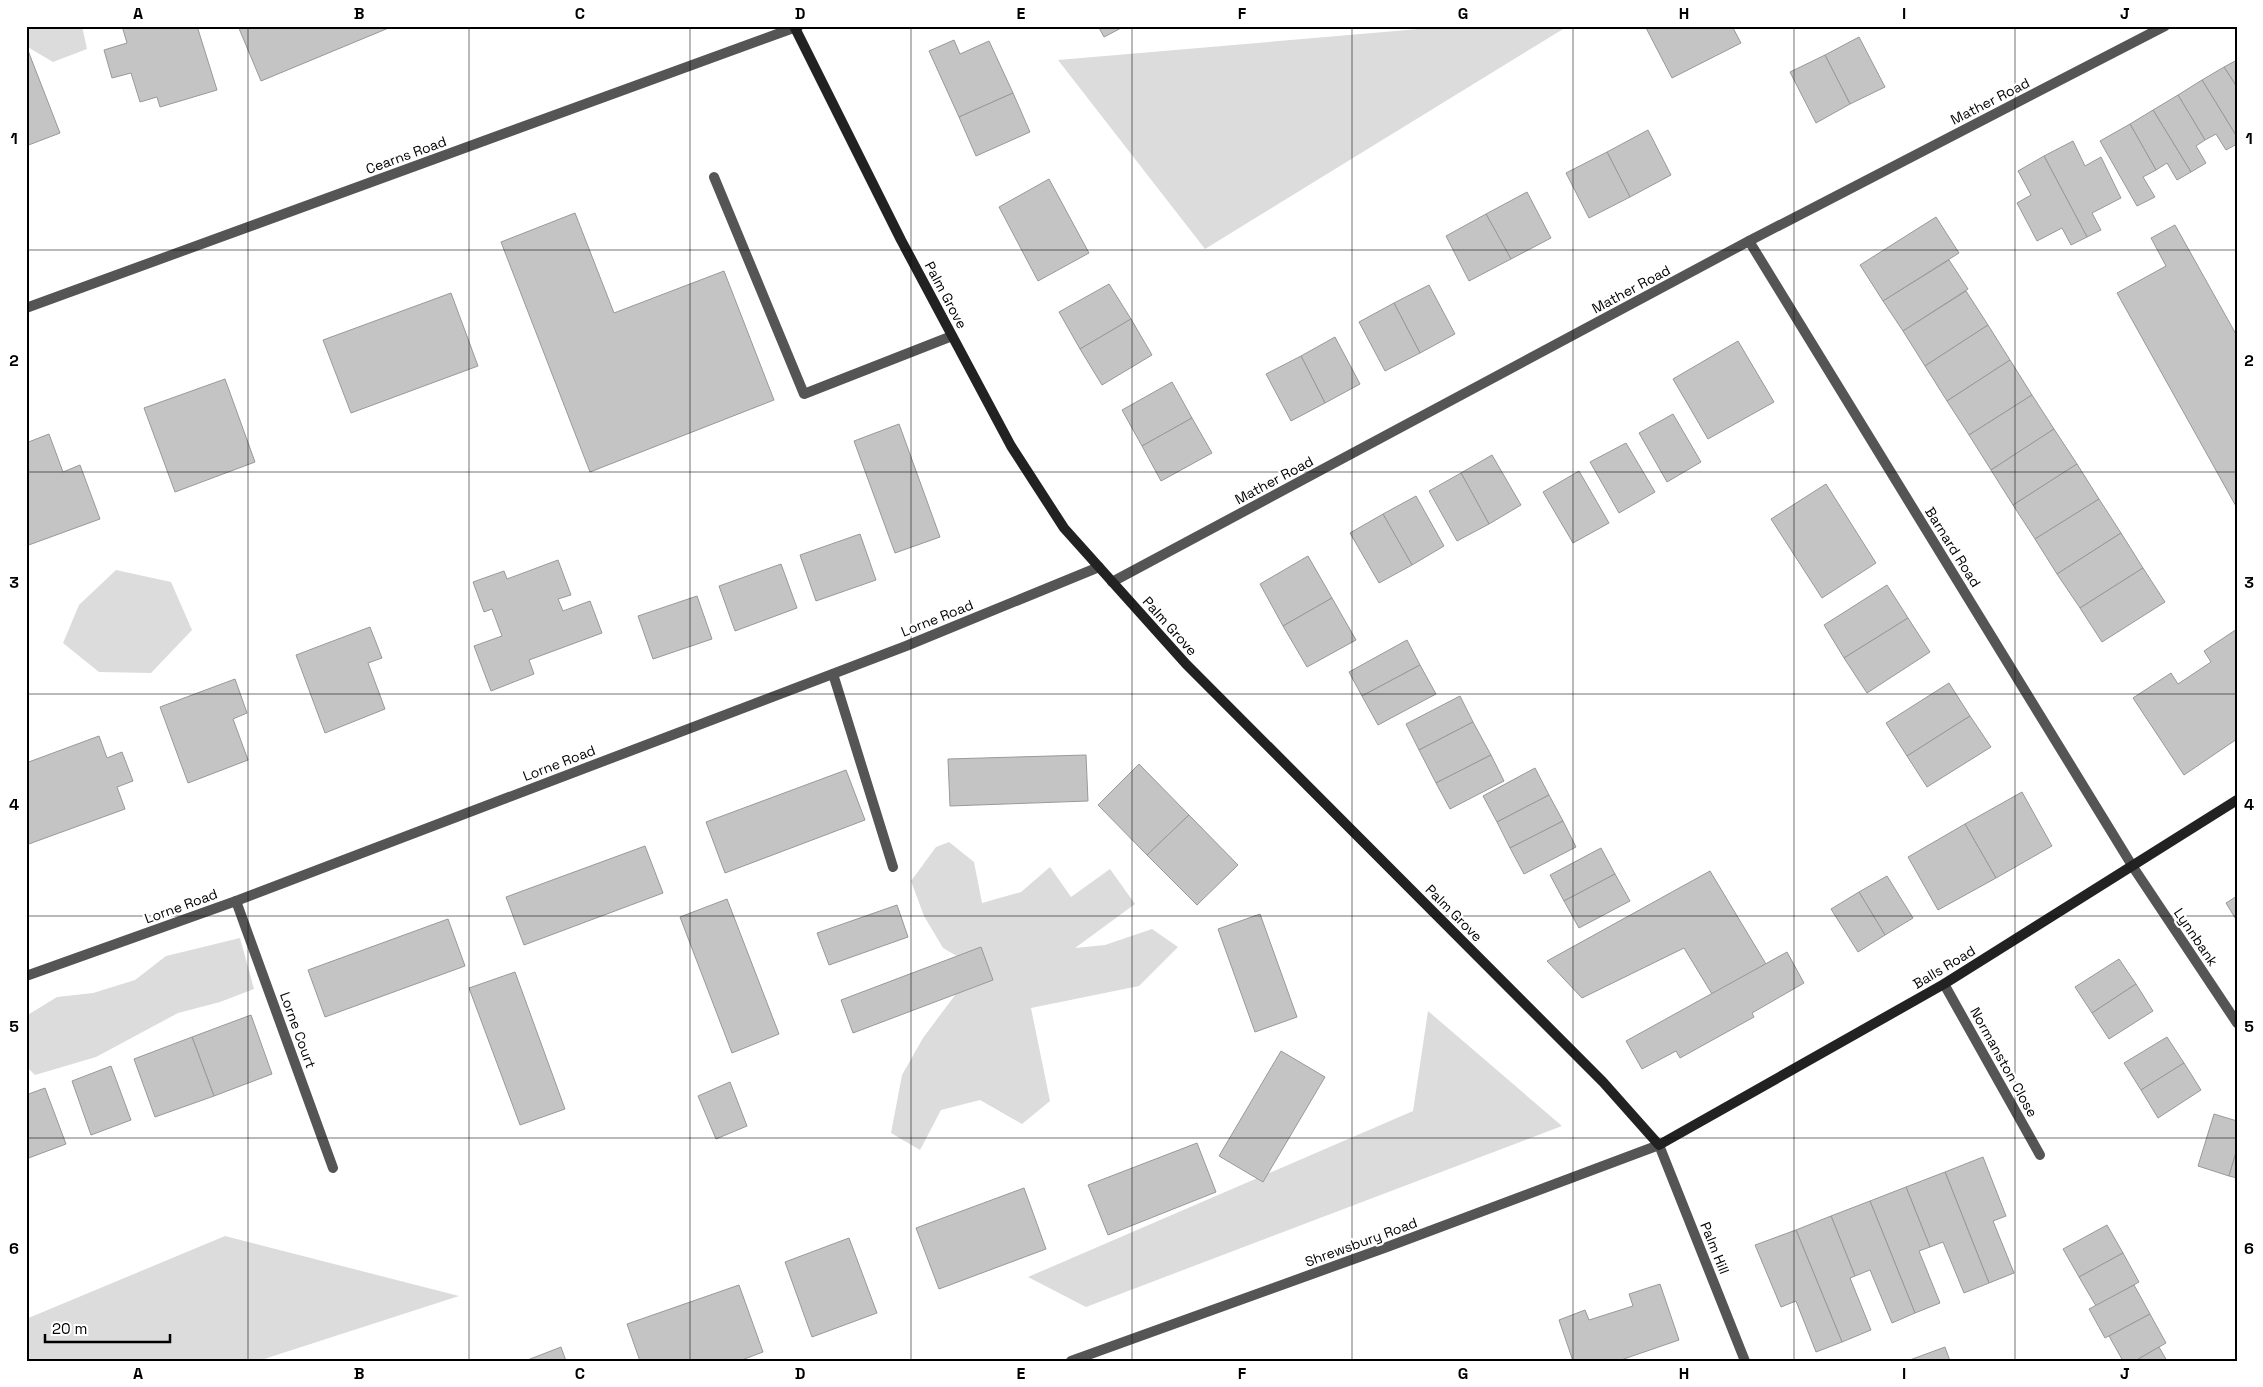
<svg xmlns="http://www.w3.org/2000/svg" width="2263" height="1387" font-family="'Space Grotesk',sans-serif">
	<style>
		.green { fill: #dcdcdc }
		.building { fill: #c4c4c4; stroke: #999 }
		.lines { fill: none; stroke-linecap: round; stroke-linejoin: round }
		.lane { stroke: #555; stroke-width: 10 }
		.street { stroke: #555; stroke-width: 10 }
		.secondary { stroke: #222; stroke-width: 10 }
		.grid { fill: none; stroke: #000; stroke-width: 1; stroke-opacity: 0.55 }
		.labels { text-anchor: middle; dominant-baseline: central; stroke-width: 4.5; stroke-linejoin: round; paint-order: stroke }
		.street-label { font-size: 14px; fill: #000; stroke: #fff }
		.neatline { fill: none; stroke: #000; stroke-width: 2 }
		.grid-label { font-size: 16px; text-anchor: middle; font-weight: bold; fill: #000 }
	</style>
	<rect width="100%" height="100%" fill="#fff"/>
	<g class="green">
		<path d="M26 26H82L87 49 53 62 26 46Z"/>
		<path d="M1454 26H1568L1205 249 1058 60Z"/>
		<path d="M116 570 171 582 192 630 151 673 99 672 63 643 79 605Z"/>
		<path d="M949 842 974 862 982 903 1021 892 1050 867 1071 897 1110 869 1135 904 1075 948 1105 945 1152 929 1178 947 1139 986 1031 1008 1050 1101 1022 1124 980 1100 941 1110 920 1150 891 1133 902 1075 923 1038 976 967 943 948 924 916 911 881 936 847Z"/>
		<path d="M240 938 254 989 220 1002 178 1013 96 1057 35 1075 26 1066V1016L57 997 93 993 135 980 166 956Z"/>
		<path d="M1428 1011 1562 1126 1086 1307 1028 1277 1413 1111Z"/>
		<path d="M225 1236 459 1296 258 1361H26V1319Z"/>
	</g>
	<g class="building">
		<path d="M122 26H197L217 90 160 107 157 97 140 102 131 73 112 78 104 50 127 43Z"/>
		<path d="M238 26H390L391 27 261 81Z"/>
		<path d="M1098 26H1125L1104 37Z"/>
		<path d="M1645 26H1732L1741 43 1672 78Z"/>
		<path d="M1859 37 1885 87 1850 104 1825 55Z"/>
		<path d="M954 40 960 54 989 41 1013 93 959 117 929 51Z"/>
		<path d="M27 48 60 133 26 146V49Z"/>
		<path d="M1825 55 1850 104 1816 123 1790 72Z"/>
		<path d="M2237 60V87L2224 67Z"/>
		<path d="M2224 67 2237 87V137L2202 80Z"/>
		<path d="M2202 80 2237 137V144L2226 150 2216 134 2205 140 2178 95Z"/>
		<path d="M1013 93 1030 132 976 156 959 117Z"/>
		<path d="M2178 95 2205 140 2196 146 2206 163 2191 172 2153 110Z"/>
		<path d="M2153 110 2191 172 2177 180 2167 163 2156 170 2130 124Z"/>
		<path d="M2130 124 2156 170 2143 177 2155 197 2137 206 2100 141Z"/>
		<path d="M1648 130 1671 175 1630 197 1607 152Z"/>
		<path d="M2073 141 2085 166 2101 157 2121 198 2092 213 2101 230 2087 237 2044 156Z"/>
		<path d="M1607 152 1630 197 1589 218 1566 173Z"/>
		<path d="M2044 156 2087 237 2071 245 2062 228 2037 241 2017 203 2031 195 2018 171Z"/>
		<path d="M1049 179 1089 253 1038 281 999 207Z"/>
		<path d="M1527 192 1551 238 1511 259 1486 214Z"/>
		<path d="M575 213 614 313 724 271 774 400 590 472 501 242Z"/>
		<path d="M1486 214 1511 259 1469 281 1446 236Z"/>
		<path d="M1936 217 1959 253 1883 301 1860 265Z"/>
		<path d="M2175 225 2237 336V508L2117 293 2166 266 2151 238Z"/>
		<path d="M1949 260 1968 289 1903 331 1883 301Z"/>
		<path d="M1109 284 1131 319 1080 349 1059 312Z"/>
		<path d="M1429 285 1455 334 1420 353 1394 303Z"/>
		<path d="M1966 291 1988 325 1925 366 1903 331Z"/>
		<path d="M451 293 478 366 351 413 323 340Z"/>
		<path d="M1394 303 1420 353 1385 371 1359 322Z"/>
		<path d="M1131 319 1152 355 1102 385 1080 349Z"/>
		<path d="M1988 325 2010 360 1947 401 1925 366Z"/>
		<path d="M1335 337 1360 384 1325 403 1301 356Z"/>
		<path d="M1738 341 1774 402 1708 439 1673 379Z"/>
		<path d="M1301 356 1325 403 1291 421 1266 374Z"/>
		<path d="M2010 360 2032 395 1969 435 1947 401Z"/>
		<path d="M225 379 255 462 175 492 144 408Z"/>
		<path d="M1172 382 1192 418 1142 446 1122 410Z"/>
		<path d="M2032 395 2054 429 1991 470 1969 435Z"/>
		<path d="M1673 414 1701 462 1667 482 1639 433Z"/>
		<path d="M1192 418 1212 453 1161 481 1142 446Z"/>
		<path d="M899 424 940 537 895 553 854 441Z"/>
		<path d="M2054 429 2077 464 2013 505 1991 470Z"/>
		<path d="M49 434 63 472 80 465 100 519 26 546V443Z"/>
		<path d="M1626 443 1655 492 1619 513 1590 462Z"/>
		<path d="M1492 455 1521 505 1489 524 1461 473Z"/>
		<path d="M2077 464 2099 499 2035 539 2013 505Z"/>
		<path d="M1579 471 1609 523 1573 543 1543 492Z"/>
		<path d="M1461 473 1489 524 1457 541 1429 491Z"/>
		<path d="M1826 484 1876 563 1822 598 1771 519Z"/>
		<path d="M1416 496 1444 546 1412 565 1383 514Z"/>
		<path d="M2099 499 2121 533 2057 574 2035 539Z"/>
		<path d="M1383 514 1412 565 1379 583 1350 533Z"/>
		<path d="M2121 533 2143 568 2080 608 2057 574Z"/>
		<path d="M860 534 876 580 816 601 800 555Z"/>
		<path d="M1308 556 1332 598 1283 626 1260 584Z"/>
		<path d="M558 560 571 595 558 599 563 611 590 601 602 633 529 660 534 674 491 691 474 646 502 636 492 609 484 612 473 582 504 571 507 579Z"/>
		<path d="M781 564 797 608 735 631 719 586Z"/>
		<path d="M2143 568 2165 602 2102 642 2080 608Z"/>
		<path d="M1887 585 1908 618 1844 658 1824 625Z"/>
		<path d="M697 596 712 639 653 659 638 616Z"/>
		<path d="M1332 598 1356 640 1307 667 1283 626Z"/>
		<path d="M1908 618 1930 652 1867 693 1844 658Z"/>
		<path d="M370 627 382 658 368 663 385 709 325 733 296 655Z"/>
		<path d="M2237 629V739L2184 775 2133 698 2171 673 2178 684 2211 662 2204 651Z"/>
		<path d="M1407 640 1420 665 1362 696 1349 672Z"/>
		<path d="M1420 665 1436 694 1378 725 1362 696Z"/>
		<path d="M235 679 247 713 233 719 248 760 188 783 160 707Z"/>
		<path d="M1949 683 1970 716 1907 756 1886 723Z"/>
		<path d="M1460 696 1473 722 1419 750 1406 724Z"/>
		<path d="M1970 716 1991 747 1927 787 1907 756Z"/>
		<path d="M1473 722 1491 755 1436 783 1419 750Z"/>
		<path d="M99 736 107 758 122 752 133 781 117 787 125 809 26 845V763Z"/>
		<path d="M1086 755 1088 801 950 806 948 759Z"/>
		<path d="M1491 755 1504 781 1450 809 1436 783Z"/>
		<path d="M1139 764 1189 815 1147 855 1098 805Z"/>
		<path d="M1535 768 1549 795 1497 822 1483 796Z"/>
		<path d="M846 770 865 820 725 873 706 822Z"/>
		<path d="M2022 792 2052 846 1996 878 1965 824Z"/>
		<path d="M1549 795 1563 821 1510 848 1497 822Z"/>
		<path d="M1189 815 1238 865 1197 905 1147 855Z"/>
		<path d="M1563 821 1576 847 1524 874 1510 848Z"/>
		<path d="M1965 824 1996 878 1938 910 1908 857Z"/>
		<path d="M645 846 663 893 524 945 506 897Z"/>
		<path d="M1601 848 1615 874 1564 901 1550 875Z"/>
		<path d="M1710 871 1766 964 1712 994 1684 948 1582 998 1547 961Z"/>
		<path d="M1615 874 1630 901 1579 928 1564 901Z"/>
		<path d="M1887 876 1913 918 1885 935 1859 892Z"/>
		<path d="M1859 892 1885 935 1858 952 1831 909Z"/>
		<path d="M2237 896V921L2226 903Z"/>
		<path d="M727 899 779 1034 732 1053 680 917Z"/>
		<path d="M897 905 908 937 829 965 817 933Z"/>
		<path d="M1260 914 1297 1017 1255 1032 1218 929Z"/>
		<path d="M448 919 465 966 325 1017 308 970Z"/>
		<path d="M981 947 993 980 853 1033 841 1000Z"/>
		<path d="M1787 952 1804 983 1752 1013 1754 1017 1680 1058 1676 1051 1642 1069 1626 1041Z"/>
		<path d="M2119 959 2136 984 2092 1013 2075 987Z"/>
		<path d="M515 972 565 1109 520 1125 469 988Z"/>
		<path d="M2136 984 2153 1011 2109 1039 2092 1013Z"/>
		<path d="M251 1015 272 1074 214 1096 192 1037Z"/>
		<path d="M192 1037 214 1096 155 1117 134 1059Z"/>
		<path d="M2167 1037 2184 1063 2141 1090 2124 1063Z"/>
		<path d="M1281 1051 1325 1077 1263 1182 1219 1156Z"/>
		<path d="M2184 1063 2201 1090 2158 1118 2141 1090Z"/>
		<path d="M111 1066 131 1120 91 1135 72 1081Z"/>
		<path d="M730 1082 747 1126 716 1139 698 1096Z"/>
		<path d="M45 1088 66 1144 26 1159V1095Z"/>
		<path d="M2214 1114 2237 1121V1149L2229 1176 2198 1166Z"/>
		<path d="M1197 1143 1216 1192 1108 1235 1088 1185Z"/>
		<path d="M2237 1149V1178L2229 1176Z"/>
		<path d="M1983 1157 2006 1216 1993 1221 2014 1273 1989 1283 1945 1172Z"/>
		<path d="M1945 1172 1989 1283 1964 1293 1943 1242 1930 1247 1906 1187Z"/>
		<path d="M1906 1187 1930 1247 1919 1251 1940 1303 1915 1313 1870 1201Z"/>
		<path d="M1024 1188 1046 1249 939 1289 916 1228Z"/>
		<path d="M1870 1201 1915 1313 1892 1323 1870 1270 1855 1276 1831 1216Z"/>
		<path d="M1831 1216 1855 1276 1850 1278 1871 1330 1842 1342 1796 1230Z"/>
		<path d="M2107 1225 2123 1253 2079 1277 2063 1249Z"/>
		<path d="M1796 1230 1842 1342 1816 1352 1796 1301 1781 1307 1755 1245Z"/>
		<path d="M849 1238 877 1313 812 1337 785 1262Z"/>
		<path d="M2123 1253 2139 1282 2096 1306 2079 1277Z"/>
		<path d="M1660 1284 1679 1340 1618 1361H1573L1559 1320 1585 1310 1589 1320 1633 1306 1629 1294Z"/>
		<path d="M739 1285 763 1352 739 1361H640L627 1324Z"/>
		<path d="M2134 1285 2150 1314 2105 1338 2089 1309Z"/>
		<path d="M2150 1314 2166 1343 2135 1361H2123L2109 1336Z"/>
		<path d="M561 1347 566 1361H525Z"/>
		<path d="M1945 1347 1950 1361H1907Z"/>
		<path d="M2159 1347 2167 1361H2135Z"/>
	</g>
	<g class="lines">
		<path class="lane" d="M714 177 804 394 952 336"/>
		<g class="street">
			<path d="M1749 241 2133 867 2237 1023"/>
			<path d="M26 308 799 26"/>
			<path d="M1112 582 1749 241 2165 26"/>
			<path d="M833 674 893 867"/>
			<path d="M236 901 333 1168"/>
			<path d="M26 976 236 901 906 646 1099 567"/>
			<path d="M1944 984 2040 1155"/>
			<path d="M1071 1361 1387 1247 1659 1145 1745 1361"/>
		</g>
		<path class="secondary" d="M794 26 901 240 1011 446 1064 528 1186 664 1603 1082 1659 1145 1944 984 2237 800"/>
	</g>
	<path class="grid" d="M248 26V1361M469 26V1361M690 26V1361M911 26V1361M1132 26V1361M1352 26V1361M1573 26V1361M1794 26V1361M2015 26V1361M26 250H2237M26 472H2237M26 694H2237M26 916H2237M26 1138H2237"/>
	<g class="labels">
		<g class="street-label">
			<text transform="translate(1990 101) rotate(-27)">Mather Road</text>
			<text transform="translate(406 155) rotate(-20)">Cearns Road</text>
			<text transform="translate(1631 289) rotate(-28)">Mather Road</text>
			<text transform="translate(946 295) rotate(62)">Palm Grove</text>
			<text transform="translate(1274 480) rotate(-28)">Mather Road</text>
			<text transform="translate(1953 547) rotate(58)">Barnard Road</text>
			<text transform="translate(937 618) rotate(-22)">Lorne Road</text>
			<text transform="translate(1170 626) rotate(48)">Palm Grove</text>
			<text transform="translate(559 763) rotate(-21)">Lorne Road</text>
			<text transform="translate(181 906) rotate(-20)">Lorne Road</text>
			<text transform="translate(1454 913) rotate(45)">Palm Grove</text>
			<text transform="translate(2196 937) rotate(56)">Lynnbank</text>
			<text transform="translate(1944 967) rotate(-31)">Balls Road</text>
			<text transform="translate(298 1030) rotate(70)">Lorne Court</text>
			<text transform="translate(2004 1062) rotate(61)">Normanston Close</text>
			<text transform="translate(1361 1242) rotate(-20)">Shrewsbury Road</text>
			<text transform="translate(1715 1248) rotate(68)">Palm Hill</text>
		</g>
	</g>
	<rect width="2263" height="1387" fill="none" stroke="#ffffff" stroke-width="55"/>
	<path d="M45 1334v8h125v-8" fill="none" stroke="#000000" stroke-width="2.5"/>
	<text x="52" y="1334" font-size="15" fill="#000000" stroke="#ffffff" stroke-width="4" paint-order="stroke">20 m</text>
	<rect x="28" y="28" width="2208" height="1332" class="neatline"/>
	<g class="grid-label">
		<text x="138" y="19">A</text>
		<text x="359" y="19">B</text>
		<text x="580" y="19">C</text>
		<text x="800" y="19">D</text>
		<text x="1021" y="19">E</text>
		<text x="1242" y="19">F</text>
		<text x="1463" y="19">G</text>
		<text x="1684" y="19">H</text>
		<text x="1904" y="19">I</text>
		<text x="2125" y="19">J</text>
		<text x="14" y="144">1</text>
		<text x="2249" y="144">1</text>
		<text x="14" y="366">2</text>
		<text x="2249" y="366">2</text>
		<text x="14" y="588">3</text>
		<text x="2249" y="588">3</text>
		<text x="14" y="810">4</text>
		<text x="2249" y="810">4</text>
		<text x="14" y="1032">5</text>
		<text x="2249" y="1032">5</text>
		<text x="14" y="1254">6</text>
		<text x="2249" y="1254">6</text>
		<text x="138" y="1379">A</text>
		<text x="359" y="1379">B</text>
		<text x="580" y="1379">C</text>
		<text x="800" y="1379">D</text>
		<text x="1021" y="1379">E</text>
		<text x="1242" y="1379">F</text>
		<text x="1463" y="1379">G</text>
		<text x="1684" y="1379">H</text>
		<text x="1904" y="1379">I</text>
		<text x="2125" y="1379">J</text>
	</g>
</svg>
